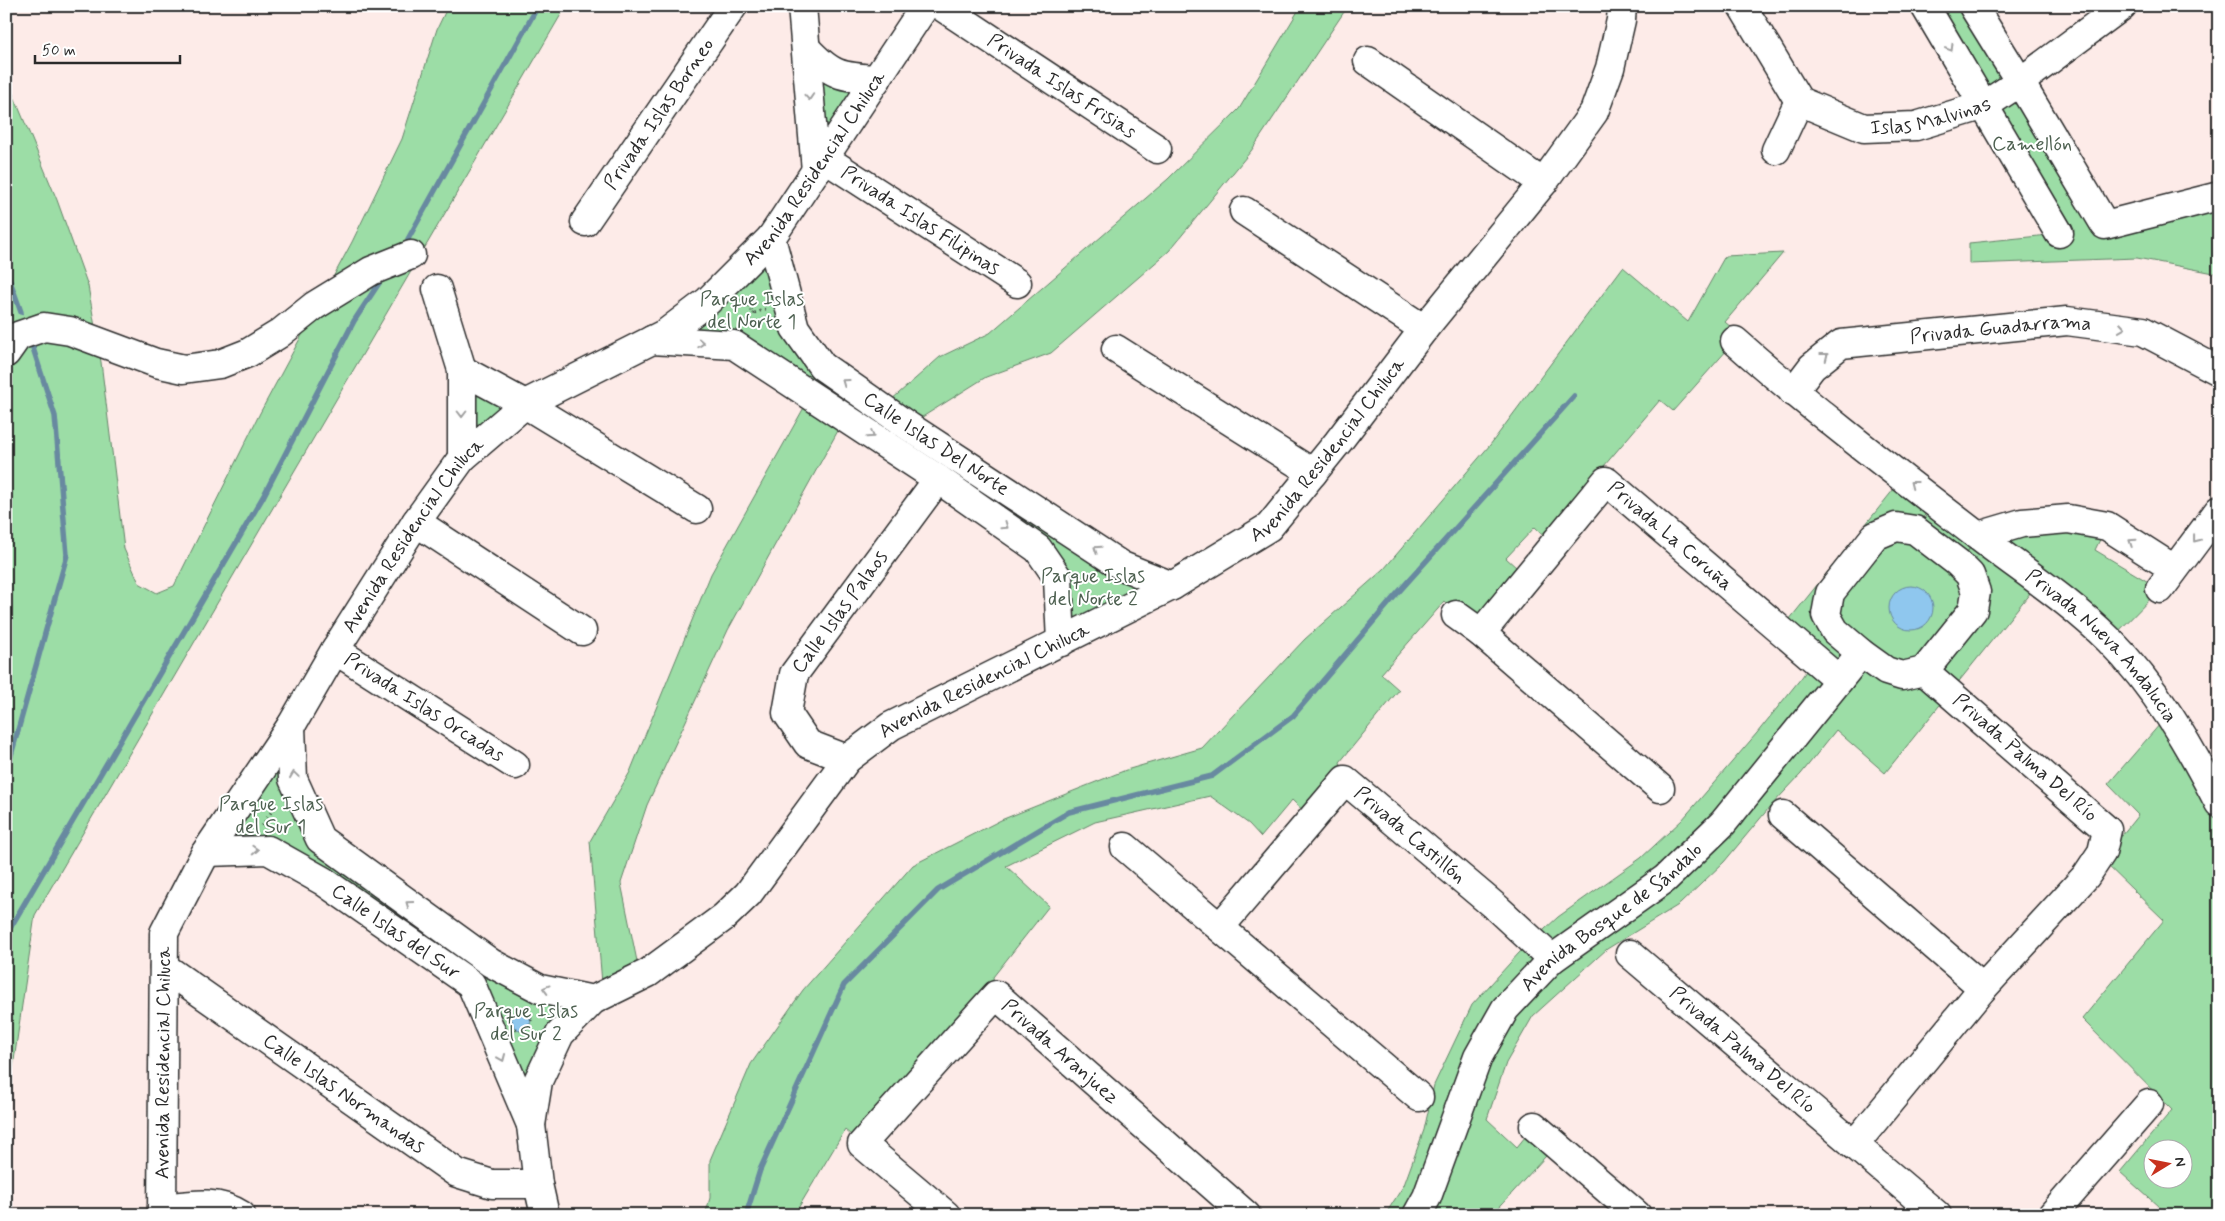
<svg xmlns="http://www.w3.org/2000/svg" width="2225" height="1221" font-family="Mynerve,sans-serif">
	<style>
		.green { fill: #9cdda6; stroke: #648468; fill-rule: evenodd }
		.water { fill: #8fc7ee; stroke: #6789a0 }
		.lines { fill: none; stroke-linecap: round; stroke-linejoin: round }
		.stream { stroke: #6789a0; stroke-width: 5.5 }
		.minor-casing { stroke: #2b2b2b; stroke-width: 31 }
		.path { stroke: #2b2b2b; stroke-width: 3; stroke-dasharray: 1 4; stroke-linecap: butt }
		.minor { stroke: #fff; stroke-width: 28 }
		.oneway { stroke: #a0a0a0 }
		.labels { text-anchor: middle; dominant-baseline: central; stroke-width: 4; stroke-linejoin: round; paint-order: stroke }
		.street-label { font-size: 20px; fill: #2b2b2b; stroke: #fff }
		.park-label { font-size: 20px; fill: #4d6050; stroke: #fff }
	</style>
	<rect width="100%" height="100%" fill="#fdebe8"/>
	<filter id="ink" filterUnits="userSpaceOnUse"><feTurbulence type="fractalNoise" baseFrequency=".02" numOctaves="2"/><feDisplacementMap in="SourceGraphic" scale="10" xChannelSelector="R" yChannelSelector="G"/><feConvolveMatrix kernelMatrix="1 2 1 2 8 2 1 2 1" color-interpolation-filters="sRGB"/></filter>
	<g filter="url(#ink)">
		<g class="green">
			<path d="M448 6H566L35 915 6 1116V77L57 200 88 286 101 362 124 549 139 583 157 593 174 586 260 413 352 242 402 139 437 29Z"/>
			<path d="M1301 6H1348L1251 151 1169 251 1051 353 986 377 908 426 1172 586 1061 642 1058 578 845 418 728 630 647 805 621 883 640 976 603 995 590 841 630 772 711 574 811 395 734 345 652 340 771 238 795 328 882 408 940 357 990 333 1168 179 1239 109Z"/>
			<path d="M1925 6H1973L2097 214 2219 208V274L2137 258 1969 264V243L2059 234Z"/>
			<path d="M824 67 877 79 824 158 810 114Z"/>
			<path d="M1783 253 1725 322 1739 334 1735 341 1673 411 1660 400 1604 466 1606 480 1554 545 1535 527 1506 558 1527 577 1480 631 1444 602 1381 674 1399 690 1340 762 1345 780 1312 819 1292 800 1261 837 1249 824 1210 796 1095 822 1006 866 1049 906 993 977 996 995 862 1144 845 1130 794 1215H705L710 1198V1160L751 1064 803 990 913 865 1001 820 1126 770 1202 748 1305 639 1384 569 1490 445 1623 267 1688 322 1725 256Z"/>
			<path d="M462 370 525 404 462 458Z"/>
			<path d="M1902 479 1934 502 1915 529 1896 527 1959 563 1971 547 1958 562 1916 530 1935 503 2039 582 1885 773 1836 730 1801 774 1769 808 1724 862 1680 904 1607 949 1533 1016 1506 1063 1487 1119 1517 1147 1534 1126 1556 1145 1492 1215H1385L1404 1185 1424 1130 1434 1085 1472 1005 1519 953 1558 917 1641 858 1682 820 1757 733 1802 677 1814 659 1781 630Z"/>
			<path d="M2106 527 2095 550 2160 589 2110 640 1982 537Z"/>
			<path d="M2167 716 2219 806V1215H2168L2120 1172 2172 1110 2082 1019 2164 920 2102 860 2138 815 2108 784ZM2152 1148H2182V1178H2152Z"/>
			<path d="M291 726 320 839 491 963 593 1000 560 1034 531 1125 471 984 302 869 206 852Z"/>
		</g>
		<g class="water">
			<circle cx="1911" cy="608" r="22"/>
			<circle cx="521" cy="1020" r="10"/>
		</g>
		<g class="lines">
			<g class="stream">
				<path d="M408 239 538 6"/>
				<path d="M6 270 21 312"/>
				<path d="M6 773 67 555 55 416 32 345"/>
				<path d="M6 935 263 497 354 321 383 277"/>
				<path d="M746 1215 760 1170 844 985 938 890 1069 812 1212 776 1293 716 1395 596 1574 396"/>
			</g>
			<defs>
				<g id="minor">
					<path d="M802 6 816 171"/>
					<path id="s1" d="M941 6 1157 149"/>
					<path id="s2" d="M1742 6 1799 101 1864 128 1916 126 1985 105 2020 82 2122 6"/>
					<path d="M1925 6 2059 233"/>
					<path d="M1973 6 2020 82 2105 225 2219 196"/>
					<path d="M806 48C831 75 840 77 877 79"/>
					<path d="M1368 61 1543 183"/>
					<path d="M1776 150 1799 101"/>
					<path id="s3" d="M824 158 1017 283"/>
					<path d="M1244 211 1424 329"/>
					<path id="s4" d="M585 222 733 6"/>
					<path id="s5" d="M771 238 795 328 822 366 908 426 1122 566 1172 586"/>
					<path d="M437 289 462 370V458"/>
					<path d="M652 340 734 345 938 479 1038 549 1058 578 1061 642"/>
					<path id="s6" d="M1735 341C1813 410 1896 473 1979 537 2023 571 2070 601 2109 640 2156 687 2189 745 2219 803"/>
					<path d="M1116 349 1313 473"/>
					<path d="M6 353 18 336 44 327 70 331 156 363 184 369 220 364 248 353 279 334 314 306 371 271 411 255"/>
					<path d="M462 370 525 404 697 509"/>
					<path id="s7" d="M1793 392 1812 367 1841 344 2067 321 2143 331 2219 371"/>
					<path d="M416 522 582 631"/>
					<path d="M1896 527 1915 530 1958 563 1970 575 1976 592 1973 610 1924 671 1902 676 1886 671 1861 653 1835 631 1826 615 1830 593 1875 536Z"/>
					<path d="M1978 536 2022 523 2068 519 2107 526 2174 569"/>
					<path d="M2160 589 2219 510"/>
					<path id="s8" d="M1456 615 1481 633 1606 481 1839 680"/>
					<path d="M1481 633 1660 788"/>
					<path id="s9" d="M335 650 515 765"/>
					<path d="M291 726 293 779 320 839 491 963 540 989 593 1000"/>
					<path id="s10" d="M847 759 808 744 787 713 794 674 938 479"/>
					<path d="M1783 815 1983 988"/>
					<path d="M1125 847 1419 1097"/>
					<path id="s11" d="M206 852 268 850 323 881 471 984 531 1125"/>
					<path id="s12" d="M1220 927 1345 780 1498 909 1552 959"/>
					<path id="s13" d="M1630 954 1937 1215"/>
					<path id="s14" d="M164 967 457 1173 492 1184H538"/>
					<path d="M1534 1126 1637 1215"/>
					<path d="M1854 1145 1983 988 2086 876 2102 852 2107 830 1924 671"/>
					<path d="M162 1208C189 1205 217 1199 241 1215"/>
					<path id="s15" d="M162 1215 164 933 206 852 291 726 335 650 416 522 462 458 525 404 666 333 708 301 771 238 925 6"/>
					<path id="s16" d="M545 1215 538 1184 531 1125 538 1081 560 1034 593 1000 648 973 724 917 748 894 847 759 891 726 1172 586 1269 527 1338 442 1424 329 1543 183 1594 112 1610 68 1621 20 1622 6"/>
					<path id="s17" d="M946 1215 862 1144 996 995 1246 1215"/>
					<path id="s18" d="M1417 1215 1427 1197 1478 1057 1505 1009 1552 959 1665 879 1723 823 1861 653"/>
					<path d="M2052 1215 2149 1104"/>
				</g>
			</defs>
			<use href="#minor" class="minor-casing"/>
			<g class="path">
				<path d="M741 299 754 313 766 309"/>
				<path d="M743 325 754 313"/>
				<path d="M262 826 278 802"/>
				<circle cx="521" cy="1020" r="10"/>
			</g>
			<use href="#minor" class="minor"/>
		</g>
		<defs><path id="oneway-chevron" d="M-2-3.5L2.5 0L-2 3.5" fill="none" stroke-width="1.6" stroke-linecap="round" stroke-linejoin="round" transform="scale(1.25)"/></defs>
		<g class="oneway">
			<use href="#oneway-chevron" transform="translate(1950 48) rotate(59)"/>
			<use href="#oneway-chevron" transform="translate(809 97) rotate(86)"/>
			<use href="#oneway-chevron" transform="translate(2122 328) rotate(8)"/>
			<use href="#oneway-chevron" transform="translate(701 343) rotate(3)"/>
			<use href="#oneway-chevron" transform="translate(1825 356) rotate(-38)"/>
			<use href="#oneway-chevron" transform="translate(845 382) rotate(-144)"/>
			<use href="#oneway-chevron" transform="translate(462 414) rotate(90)"/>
			<use href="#oneway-chevron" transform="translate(871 435) rotate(33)"/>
			<use href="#oneway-chevron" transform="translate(1913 484) rotate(-142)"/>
			<use href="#oneway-chevron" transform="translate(1005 526) rotate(35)"/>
			<use href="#oneway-chevron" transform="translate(2196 539) rotate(128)"/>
			<use href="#oneway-chevron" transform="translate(2132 542) rotate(-147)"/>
			<use href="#oneway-chevron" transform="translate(1097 549) rotate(-146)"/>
			<use href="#oneway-chevron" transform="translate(294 775) rotate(-98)"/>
			<use href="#oneway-chevron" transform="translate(255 850) rotate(-2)"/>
			<use href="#oneway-chevron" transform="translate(409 904) rotate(-144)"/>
			<use href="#oneway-chevron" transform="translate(546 989) rotate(-165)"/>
			<use href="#oneway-chevron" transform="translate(502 1058) rotate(67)"/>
		</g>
	</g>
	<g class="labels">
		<g class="street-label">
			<text stroke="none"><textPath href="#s1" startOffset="145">Privada Islas Frisias</textPath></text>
			<text stroke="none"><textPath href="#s2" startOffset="249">Islas Malvinas</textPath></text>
			<text stroke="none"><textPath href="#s4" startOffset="131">Privada Islas Borneo</textPath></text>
			<text stroke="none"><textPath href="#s15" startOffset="1308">Avenida Residencial Chiluca</textPath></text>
			<text stroke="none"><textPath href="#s3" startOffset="115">Privada Islas Filipinas</textPath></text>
			<text stroke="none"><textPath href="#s7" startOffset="229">Privada Guadarrama</textPath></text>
			<text stroke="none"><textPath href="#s5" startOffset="278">Calle Islas Del Norte</textPath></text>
			<text stroke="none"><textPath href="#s16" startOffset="1170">Avenida Residencial Chiluca</textPath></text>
			<text stroke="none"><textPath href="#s15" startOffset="752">Avenida Residencial Chiluca</textPath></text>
			<text stroke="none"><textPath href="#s8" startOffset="312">Privada La Coruña</textPath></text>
			<text stroke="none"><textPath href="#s10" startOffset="196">Calle Islas Palaos</textPath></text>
			<text stroke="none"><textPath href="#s6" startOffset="478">Privada Nueva Andalucia</textPath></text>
			<text stroke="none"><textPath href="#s16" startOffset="750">Avenida Residencial Chiluca</textPath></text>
			<text stroke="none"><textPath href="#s9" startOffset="106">Privada Islas Orcadas</textPath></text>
			<text transform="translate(2025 758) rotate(41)">Privada Palma Del Río</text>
			<text stroke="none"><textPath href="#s12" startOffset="278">Privada Castillón</textPath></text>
			<text stroke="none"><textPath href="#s18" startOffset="366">Avenida Bosque de Sándalo</textPath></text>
			<text stroke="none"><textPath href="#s11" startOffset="214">Calle Islas del Sur</textPath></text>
			<text stroke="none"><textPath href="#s13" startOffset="148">Privada Palma Del Río</textPath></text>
			<text stroke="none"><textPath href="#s17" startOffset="396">Privada Aranjuez</textPath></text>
			<text stroke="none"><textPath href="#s15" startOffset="152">Avenida Residencial Chiluca</textPath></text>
			<text stroke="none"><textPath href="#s14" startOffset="220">Calle Islas Normandas</textPath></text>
		</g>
		<g class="park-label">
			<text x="2032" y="144">Camellón</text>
			<text x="752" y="299">Parque Islas<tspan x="752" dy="23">del Norte 1</tspan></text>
			<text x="1093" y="576">Parque Islas<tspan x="1093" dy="23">del Norte 2</tspan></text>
			<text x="271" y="804">Parque Islas<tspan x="271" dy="23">del Sur 1</tspan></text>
			<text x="526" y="1011">Parque Islas<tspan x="526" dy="23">del Sur 2</tspan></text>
		</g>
	</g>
	<rect width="2225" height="1221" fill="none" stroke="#fff" stroke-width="25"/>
	<rect x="12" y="12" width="2200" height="1196" fill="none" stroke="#2b2b2b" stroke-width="2" filter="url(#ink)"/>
	<g transform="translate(2168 1164) rotate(80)"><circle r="24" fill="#ffffff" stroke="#aaaaaa"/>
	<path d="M0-4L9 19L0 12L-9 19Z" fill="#c8321e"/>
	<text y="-8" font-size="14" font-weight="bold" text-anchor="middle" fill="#2b2b2b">N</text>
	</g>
	<path d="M35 55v8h145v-8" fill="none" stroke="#2b2b2b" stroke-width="2.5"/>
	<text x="42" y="55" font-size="15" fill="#2b2b2b" stroke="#ffffff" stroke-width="4" paint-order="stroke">50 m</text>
</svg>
